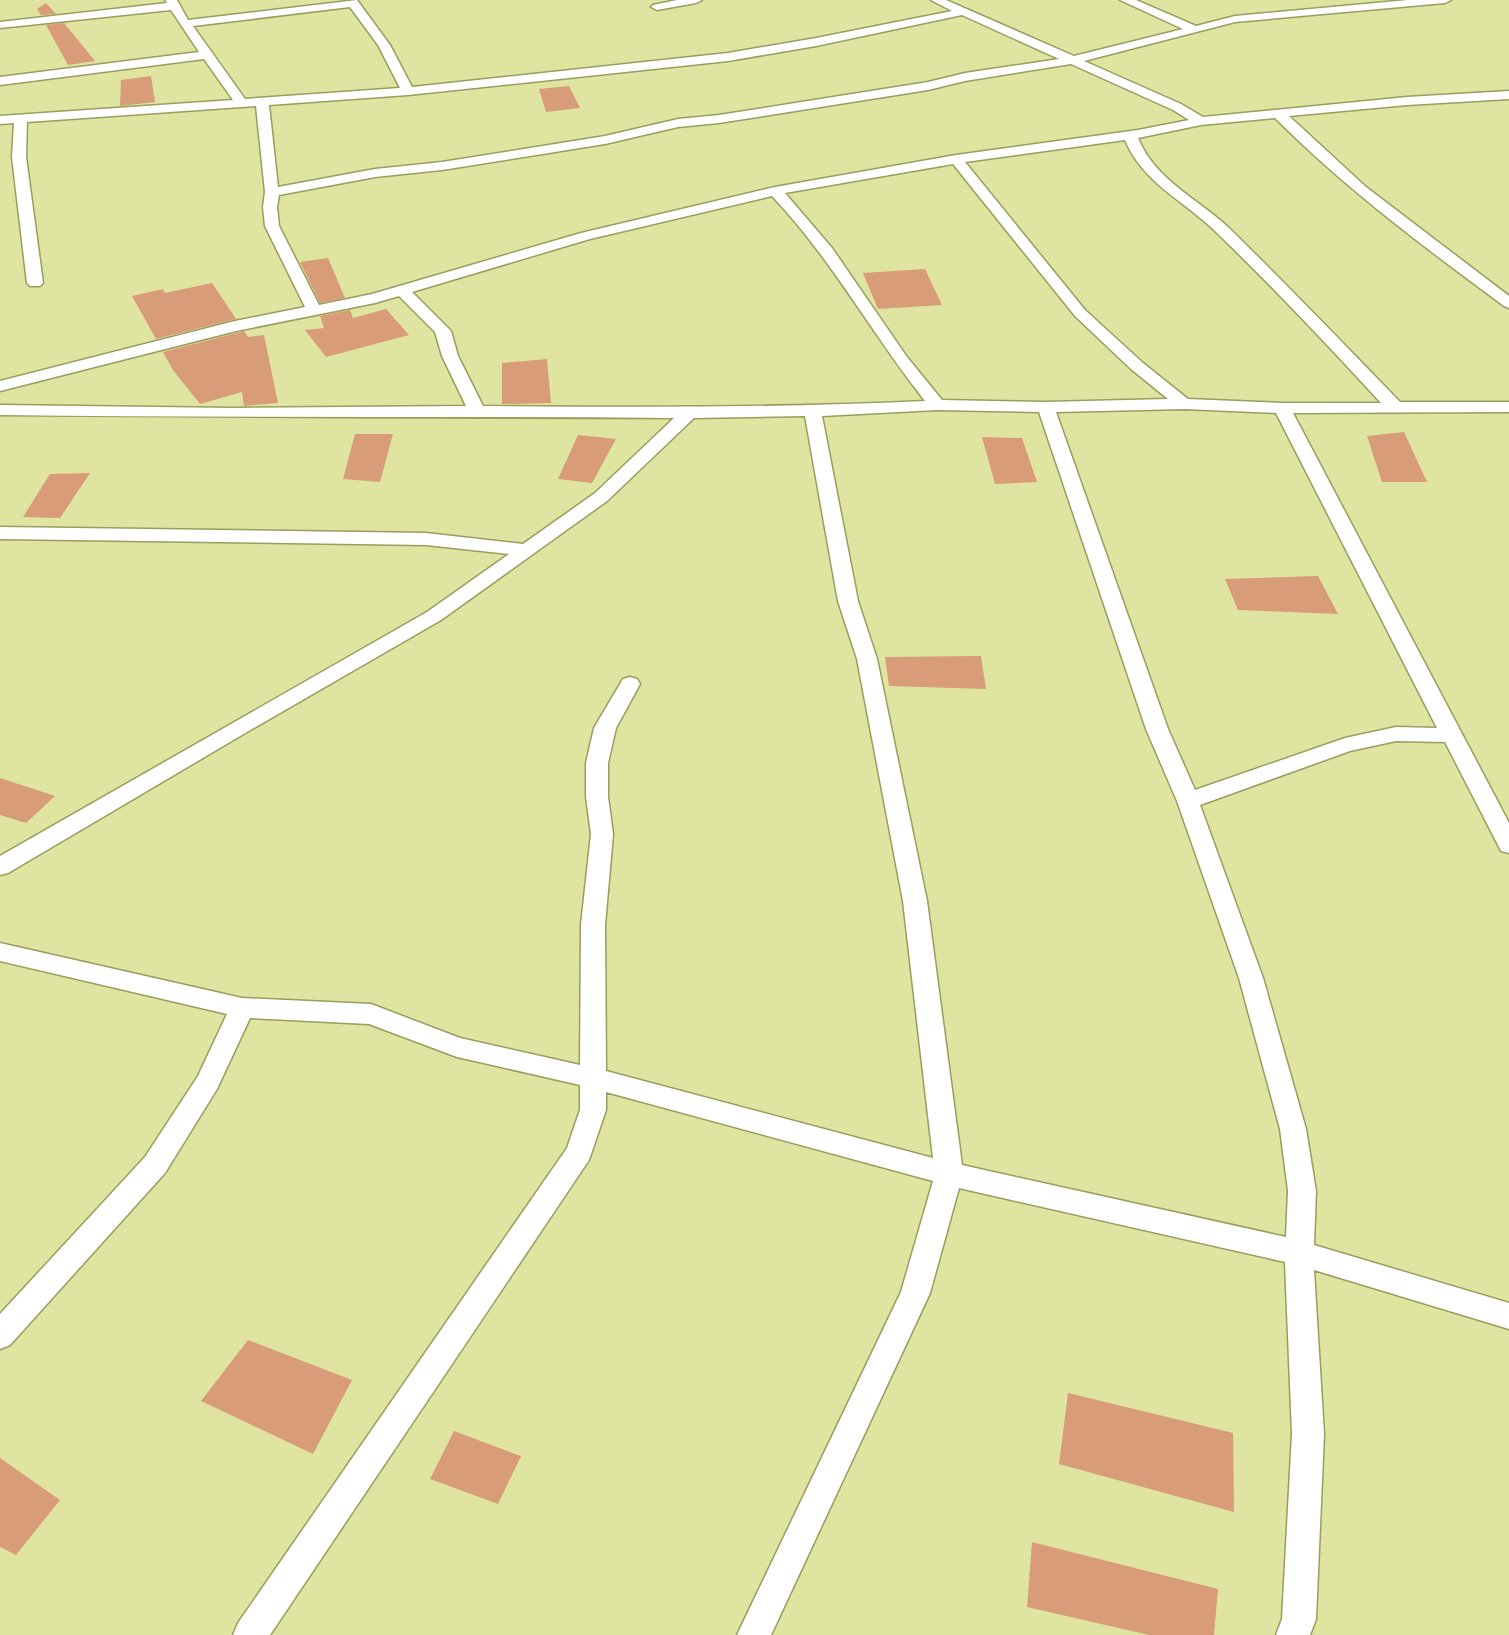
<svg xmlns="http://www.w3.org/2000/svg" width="1509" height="1635" font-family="'Zilla Slab',serif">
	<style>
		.building { fill: #d89c79 }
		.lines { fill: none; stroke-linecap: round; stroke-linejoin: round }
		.minor-casing { stroke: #999d5d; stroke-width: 3 }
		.minor { fill: #fff; fill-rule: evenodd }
	</style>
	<rect width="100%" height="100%" fill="#dfe4a0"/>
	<g class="building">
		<path d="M46 3 56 14 41 15 37 9Z"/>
		<path d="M64 23 95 61 68 65 46 25Z"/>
		<path d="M151 76 155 102 120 106 121 80Z"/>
		<path d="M569 86 580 108 546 112 539 89Z"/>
		<path d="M328 258 345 298 320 303 300 262Z"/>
		<path d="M925 269 942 305 878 309 863 273Z"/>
		<path d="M212 283 236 319 156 339 132 296 163 289 165 293Z"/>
		<path d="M386 309 409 335 326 357 305 330 324 328 320 316 350 310 353 318Z"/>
		<path d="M244 331 248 337 264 335 278 403 244 406 242 392 200 404 173 370 163 352Z"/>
		<path d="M547 359 551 403 502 404V363Z"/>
		<path d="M1404 432 1427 482H1382L1367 436Z"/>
		<path d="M355 434H393L380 482 343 479Z"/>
		<path d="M578 435 616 439 592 483 558 479Z"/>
		<path d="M982 437 1022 438 1037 482 995 484Z"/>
		<path d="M90 473 60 518 23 517 50 474Z"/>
		<path d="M1318 576 1338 614 1238 610 1225 579Z"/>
		<path d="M981 656 986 689 889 686 885 657Z"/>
		<path d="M0 778 55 796 26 823 0 815Z"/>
		<path d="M248 1340 352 1380 313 1454 201 1401Z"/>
		<path d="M1068 1393 1233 1433 1234 1512 1059 1464Z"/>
		<path d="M454 1431 521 1456 498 1504 430 1479Z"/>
		<path d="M0 1458 60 1500 16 1555 0 1547Z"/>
		<path d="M1032 1542 1218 1589 1214 1635H1149L1027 1607Z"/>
	</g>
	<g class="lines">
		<defs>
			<g id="minor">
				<path d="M165 0H177L188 20 357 0 390 45 412 87 728 53 816 38 952 11 931 0H946L1074 56 1183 29 1120 0H1136L1196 26 1235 16 1408 0H1451L1445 3 1235 22 1084 61 1181 104 1203 117 1407 97 1509 91V99L1407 105 1289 116 1366 187 1509 296V308L1504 306C1424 247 1345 188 1275 118L1201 125 1138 138C1155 180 1197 198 1229 228 1287 285 1344 344 1400 402H1509V412L1293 413 1509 823V853L1501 851 1498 845 1445 742 1396 741 1350 751 1200 805 1263 978 1306 1129 1316 1191 1314 1245 1509 1303V1329L1314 1270 1324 1434 1316 1619 1310 1635H1276L1282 1619 1292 1434 1285 1262 959 1188 930 1293 771 1635H737L901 1292 933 1181 606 1092V1110L589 1160 270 1635H233L238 1623 567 1148 580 1110V1085L457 1057 369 1024 250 1018 217 1089 165 1173 10 1345 0 1349V1314L145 1157 198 1076 227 1014 0 961V943L242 998 371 1004 460 1038 580 1065 581 925 591 834 586 797V763L594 728 623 679 630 677 637 679 640 684 616 728 608 763V797L613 834 605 925 606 1071 933 1158 903 901 857 659 838 601 805 416 694 418 607 501 441 620 247 732 8 873 0 875V856L427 612 509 554 426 545 0 539V527L426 533 523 544 595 493 674 418C449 416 225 418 0 415V405L233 408 466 406 442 356 435 332 399 296 375 303 236 331 0 391V381L235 321 305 307 265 226 263 207 265 192 256 106 27 122 26 157 43 283 40 286H30L27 283 12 157 14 123 0 124V116L233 100 204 59 0 85V77L199 52 171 10 0 28V22L167 3ZM350 7 378 45 400 88 245 99 193 26ZM962 15 1059 59 965 73 928 82 719 115 678 119 605 136 442 162 375 169 278 187 269 105 408 95 728 61 816 46ZM1071 64 1173 110 1189 120 1138 130 956 155 775 187 581 233 372 294 319 305 279 226 277 207 279 195 375 177 442 170 605 144 678 127 719 123 928 90 965 81ZM1125 140C1142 182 1183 200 1215 231 1272 286 1327 344 1381 403H1282L1188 399 1143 363 1085 310 965 162ZM953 164 1075 316 1131 369 1168 399 1046 402 942 400 907 357 832 248 785 193ZM772 196C831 258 872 334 925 401 777 408 630 407 483 406L458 356 451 331 412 292 590 239ZM1184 409 1276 413 1437 728 1396 727 1345 738 1195 790 1168 729 1056 412ZM937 410 1039 412 1146 729 1177 801 1239 978 1280 1129 1288 1191 1286 1237 962 1165 927 901 877 659 858 601 822 416Z"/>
				<path d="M677 0H702L696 3 657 10 651 7 653 5Z"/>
			</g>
		</defs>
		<use href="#minor" class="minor-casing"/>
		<use href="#minor" class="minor"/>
	</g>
</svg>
